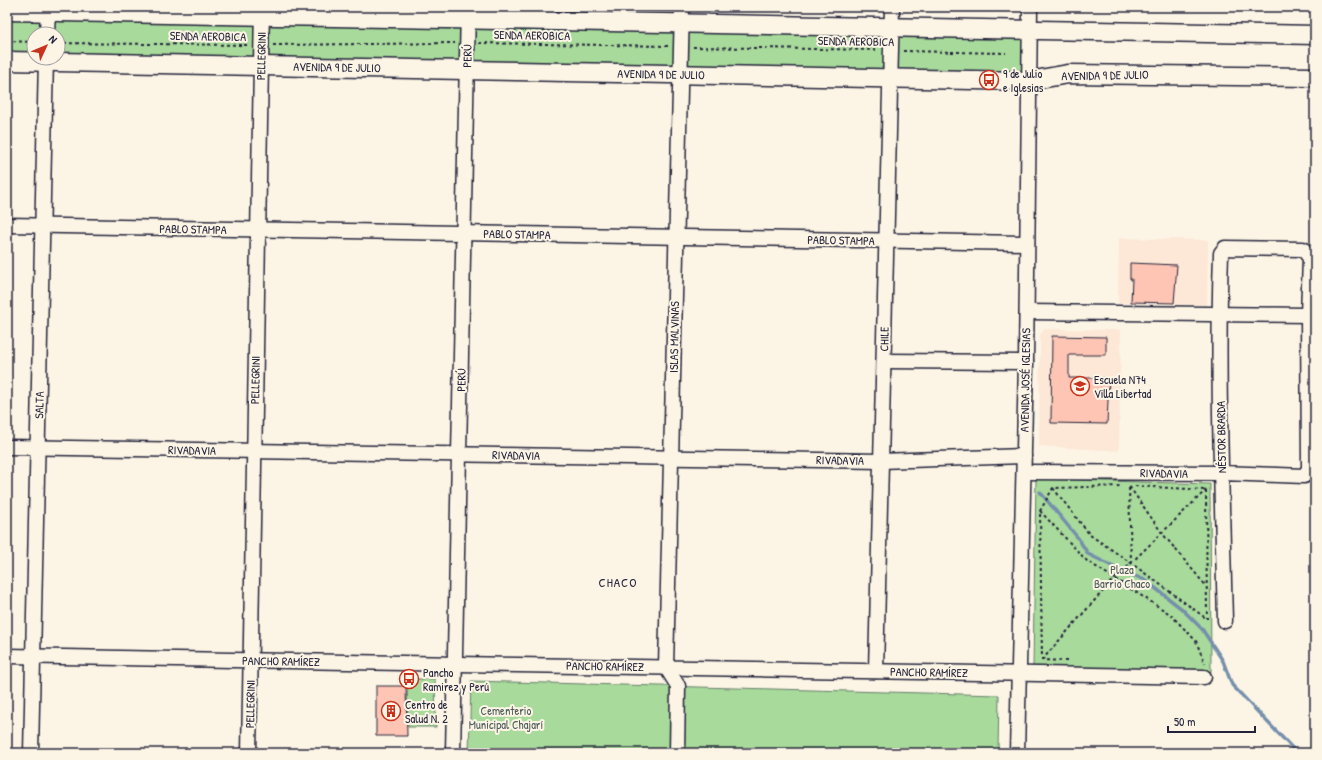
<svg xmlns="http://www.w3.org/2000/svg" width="1322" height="760" font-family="'Patrick Hand',sans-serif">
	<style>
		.built { fill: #fde7d6 }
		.green { fill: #a8da9b; stroke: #657e6b }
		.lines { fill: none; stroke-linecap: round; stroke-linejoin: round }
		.stream { stroke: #758fac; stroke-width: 3.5 }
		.building { fill: #fec5b4; stroke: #22223b }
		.minor-casing { stroke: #22223b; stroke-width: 17 }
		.major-casing { stroke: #22223b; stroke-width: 21 }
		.path { stroke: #22223b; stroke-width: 2; stroke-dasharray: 3 3; stroke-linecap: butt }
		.minor { stroke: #fcf5e5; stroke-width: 14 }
		.major { stroke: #fcf5e5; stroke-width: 18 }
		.labels { text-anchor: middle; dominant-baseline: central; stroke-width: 4; stroke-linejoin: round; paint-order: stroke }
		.street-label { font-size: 12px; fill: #22223b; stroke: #fcf5e5 }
		.poi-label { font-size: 12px; fill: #22223b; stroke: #fcf5e5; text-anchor: start }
		.park-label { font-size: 12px; fill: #4a5958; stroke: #fcf5e5 }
		.neighbourhood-label { font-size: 13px; letter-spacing: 1px; fill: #22223b; stroke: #fcf5e5 }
	</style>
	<rect width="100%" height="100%" fill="#fcf5e5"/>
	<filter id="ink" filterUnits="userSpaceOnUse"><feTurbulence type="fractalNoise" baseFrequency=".025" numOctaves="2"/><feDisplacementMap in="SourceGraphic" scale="8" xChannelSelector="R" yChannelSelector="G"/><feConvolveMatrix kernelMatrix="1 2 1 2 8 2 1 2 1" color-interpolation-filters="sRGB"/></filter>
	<g filter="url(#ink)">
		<g class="built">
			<path d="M1119 238 1208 240 1207 305 1118 303Z"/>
			<path d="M1045 329 1121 330 1119 451 1039 446 1040 334Z"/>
		</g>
		<g class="green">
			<path d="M51 15 258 19 257 61 58 57V34H51Z"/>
			<path d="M7 17H42L41 34H34V55H7Z"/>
			<path d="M266 20 462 25V65L265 61Z"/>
			<path d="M472 24 675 29V69L473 65Z"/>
			<path d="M686 29 885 33 884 71 686 69Z"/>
			<path d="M898 33 1023 35V76L897 72Z"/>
			<path d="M1036 479 1210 484 1211 672 1033 667Z"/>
			<path d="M407 679H435L436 727H408Z"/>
			<path d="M471 681 999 695 998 753H469Z"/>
		</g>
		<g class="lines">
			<path class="stream" d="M1040 492 1078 538 1088 554 1118 569 1145 580 1182 609 1202 629 1223 661 1232 685 1297 753"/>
		</g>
		<g class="building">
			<path d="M1130 263 1177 265 1174 303 1131 302 1132 279H1130Z"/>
			<path d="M1052 336 1106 337V355H1069V378H1109L1107 424 1051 423Z"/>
			<path d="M376 686H406L407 736H376Z"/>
		</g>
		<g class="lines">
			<defs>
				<g id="minor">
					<path d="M47 34 48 7"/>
					<path d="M7 225 1027 243"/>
					<path d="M1027 312 1308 315"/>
					<path d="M884 361 1026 362"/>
					<path d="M7 447 881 461 1024 456"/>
					<path d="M1024 472 1222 473 1304 476 1309 469 1308 315 1310 258 1303 249 1225 248 1221 253C1217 375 1222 498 1225 621"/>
					<path d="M7 656 1204 677"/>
					<path d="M876 671 892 7"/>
					<path d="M31 753 46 58"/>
					<path d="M249 753 262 7"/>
					<path d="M453 753 468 7"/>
					<path d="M677 753 678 686 666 667 682 7"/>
					<path d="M1017 753 1026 362 1030 7"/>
				</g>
				<g id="major">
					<path d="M7 11 1315 35"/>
					<path d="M7 61 1029 81 1068 74 1315 77"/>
				</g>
			</defs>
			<use href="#minor" class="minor-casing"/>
			<use href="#major" class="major-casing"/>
			<g class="path">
				<path d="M7 41 34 42"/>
				<path d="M58 43 249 45"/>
				<path d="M479 43 669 46"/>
				<path d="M273 45 455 43"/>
				<path d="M693 47 879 50"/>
				<path d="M903 51 1006 53"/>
				<path d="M1135 486 1206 490 1207 619"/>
				<path d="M1053 488 1090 535 1131 563 1207 619"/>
				<path d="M1040 511 1087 561 1170 614 1196 641 1205 664"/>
				<path d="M1131 563 1129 486 1162 533 1206 586"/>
				<path d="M1042 660 1117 575 1131 563 1206 490"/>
				<path d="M1067 661 1042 660 1040 511 1053 488 1122 486"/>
			</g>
			<use href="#minor" class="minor"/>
			<use href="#major" class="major"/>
		</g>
	</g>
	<defs>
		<symbol id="bus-ring" viewBox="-11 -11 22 22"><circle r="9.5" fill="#fcf5e5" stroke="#c8321e" stroke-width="1.5"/><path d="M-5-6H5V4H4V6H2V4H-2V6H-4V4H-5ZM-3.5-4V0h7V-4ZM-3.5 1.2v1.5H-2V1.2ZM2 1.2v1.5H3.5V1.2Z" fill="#c8321e"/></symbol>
		<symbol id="school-ring" viewBox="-11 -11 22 22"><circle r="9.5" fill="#fcf5e5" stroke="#c8321e" stroke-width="1.5"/><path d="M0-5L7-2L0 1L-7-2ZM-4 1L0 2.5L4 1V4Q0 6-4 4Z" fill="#c8321e"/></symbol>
		<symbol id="building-ring" viewBox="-11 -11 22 22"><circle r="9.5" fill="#fcf5e5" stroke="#c8321e" stroke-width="1.5"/><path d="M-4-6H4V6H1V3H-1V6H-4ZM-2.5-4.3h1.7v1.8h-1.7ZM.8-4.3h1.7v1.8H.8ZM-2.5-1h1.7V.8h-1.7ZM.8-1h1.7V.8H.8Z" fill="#c8321e"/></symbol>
	</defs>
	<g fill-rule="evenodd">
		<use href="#bus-ring" x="978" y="69" width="22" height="22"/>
		<use href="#school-ring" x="1069" y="375" width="22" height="22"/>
		<use href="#bus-ring" x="398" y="668" width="22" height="22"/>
		<use href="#building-ring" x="380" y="700" width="22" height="22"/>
	</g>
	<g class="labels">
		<g class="street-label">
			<text transform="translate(532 35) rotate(1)">SENDA AEROBICA</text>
			<text transform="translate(208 36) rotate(1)">SENDA AEROBICA</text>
			<text transform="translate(856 41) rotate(1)">SENDA AEROBICA</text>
			<text transform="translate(261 56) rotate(-89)">PELLEGRINI</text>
			<text transform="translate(467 56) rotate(-89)">PERÚ</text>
			<text transform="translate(337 67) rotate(1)">AVENIDA 9 DE JULIO</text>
			<text transform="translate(661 74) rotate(1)">AVENIDA 9 DE JULIO</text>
			<text transform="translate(1105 75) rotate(-1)">AVENIDA 9 DE JULIO</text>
			<text transform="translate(193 229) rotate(1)">PABLO STAMPA</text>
			<text transform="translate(517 234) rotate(1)">PABLO STAMPA</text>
			<text transform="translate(841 240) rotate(1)">PABLO STAMPA</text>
			<text transform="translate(674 337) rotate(-89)">ISLAS MALVINAS</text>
			<text transform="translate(884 339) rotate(-89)">CHILE</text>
			<text transform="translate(255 380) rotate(-89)">PELLEGRINI</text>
			<text transform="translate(461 380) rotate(-89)">PERÚ</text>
			<text transform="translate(1025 380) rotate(-89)">AVENIDA JOSÉ IGLESIAS</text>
			<text transform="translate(39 405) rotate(-89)">SALTA</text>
			<text transform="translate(1221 437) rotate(-91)">NÉSTOR BRARDA</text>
			<text transform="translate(192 450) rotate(1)">RIVADAVIA</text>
			<text transform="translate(516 455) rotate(1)">RIVADAVIA</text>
			<text transform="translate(840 460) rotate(1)">RIVADAVIA</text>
			<text transform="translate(1164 473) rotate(1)">RIVADAVIA</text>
			<text transform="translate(281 661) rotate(1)">PANCHO RAMÍREZ</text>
			<text transform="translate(605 666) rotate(1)">PANCHO RAMÍREZ</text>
			<text transform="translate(929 672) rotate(1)">PANCHO RAMÍREZ</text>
			<text transform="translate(250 704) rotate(-89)">PELLEGRINI</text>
		</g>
		<g class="poi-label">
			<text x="1003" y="73">9 de Julio<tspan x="1003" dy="14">e Iglesias</tspan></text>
			<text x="1094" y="379">Escuela N74<tspan x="1094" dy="14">Villa Libertad</tspan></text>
			<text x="423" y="672">Pancho<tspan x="423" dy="14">Ramirez y Perú</tspan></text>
			<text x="405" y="704">Centro de<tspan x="405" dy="14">Salud N. 2</tspan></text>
		</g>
		<g class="park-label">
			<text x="1122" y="569">Plaza<tspan x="1122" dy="14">Barrio Chaco</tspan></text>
			<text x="506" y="710">Cementerio<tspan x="506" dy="14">Municipal Chajarí</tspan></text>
		</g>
		<g class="neighbourhood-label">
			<text x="618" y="582">CHACO</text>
		</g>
	</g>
	<rect width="1322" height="760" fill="none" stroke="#fcf5e5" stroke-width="24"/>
	<rect x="12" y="12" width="1298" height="736" fill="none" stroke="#22223b" stroke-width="1.5" filter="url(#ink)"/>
	<g transform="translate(46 46) rotate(46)"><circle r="19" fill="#fcf5e5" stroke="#a5a1a1"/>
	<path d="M0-3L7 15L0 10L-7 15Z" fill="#c8321e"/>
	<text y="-6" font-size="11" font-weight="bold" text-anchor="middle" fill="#22223b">N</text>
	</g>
	<path d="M1168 726v6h87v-6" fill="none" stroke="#22223b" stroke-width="2"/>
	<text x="1174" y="726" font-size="12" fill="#22223b" stroke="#fcf5e5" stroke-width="3" paint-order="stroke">50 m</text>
</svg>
